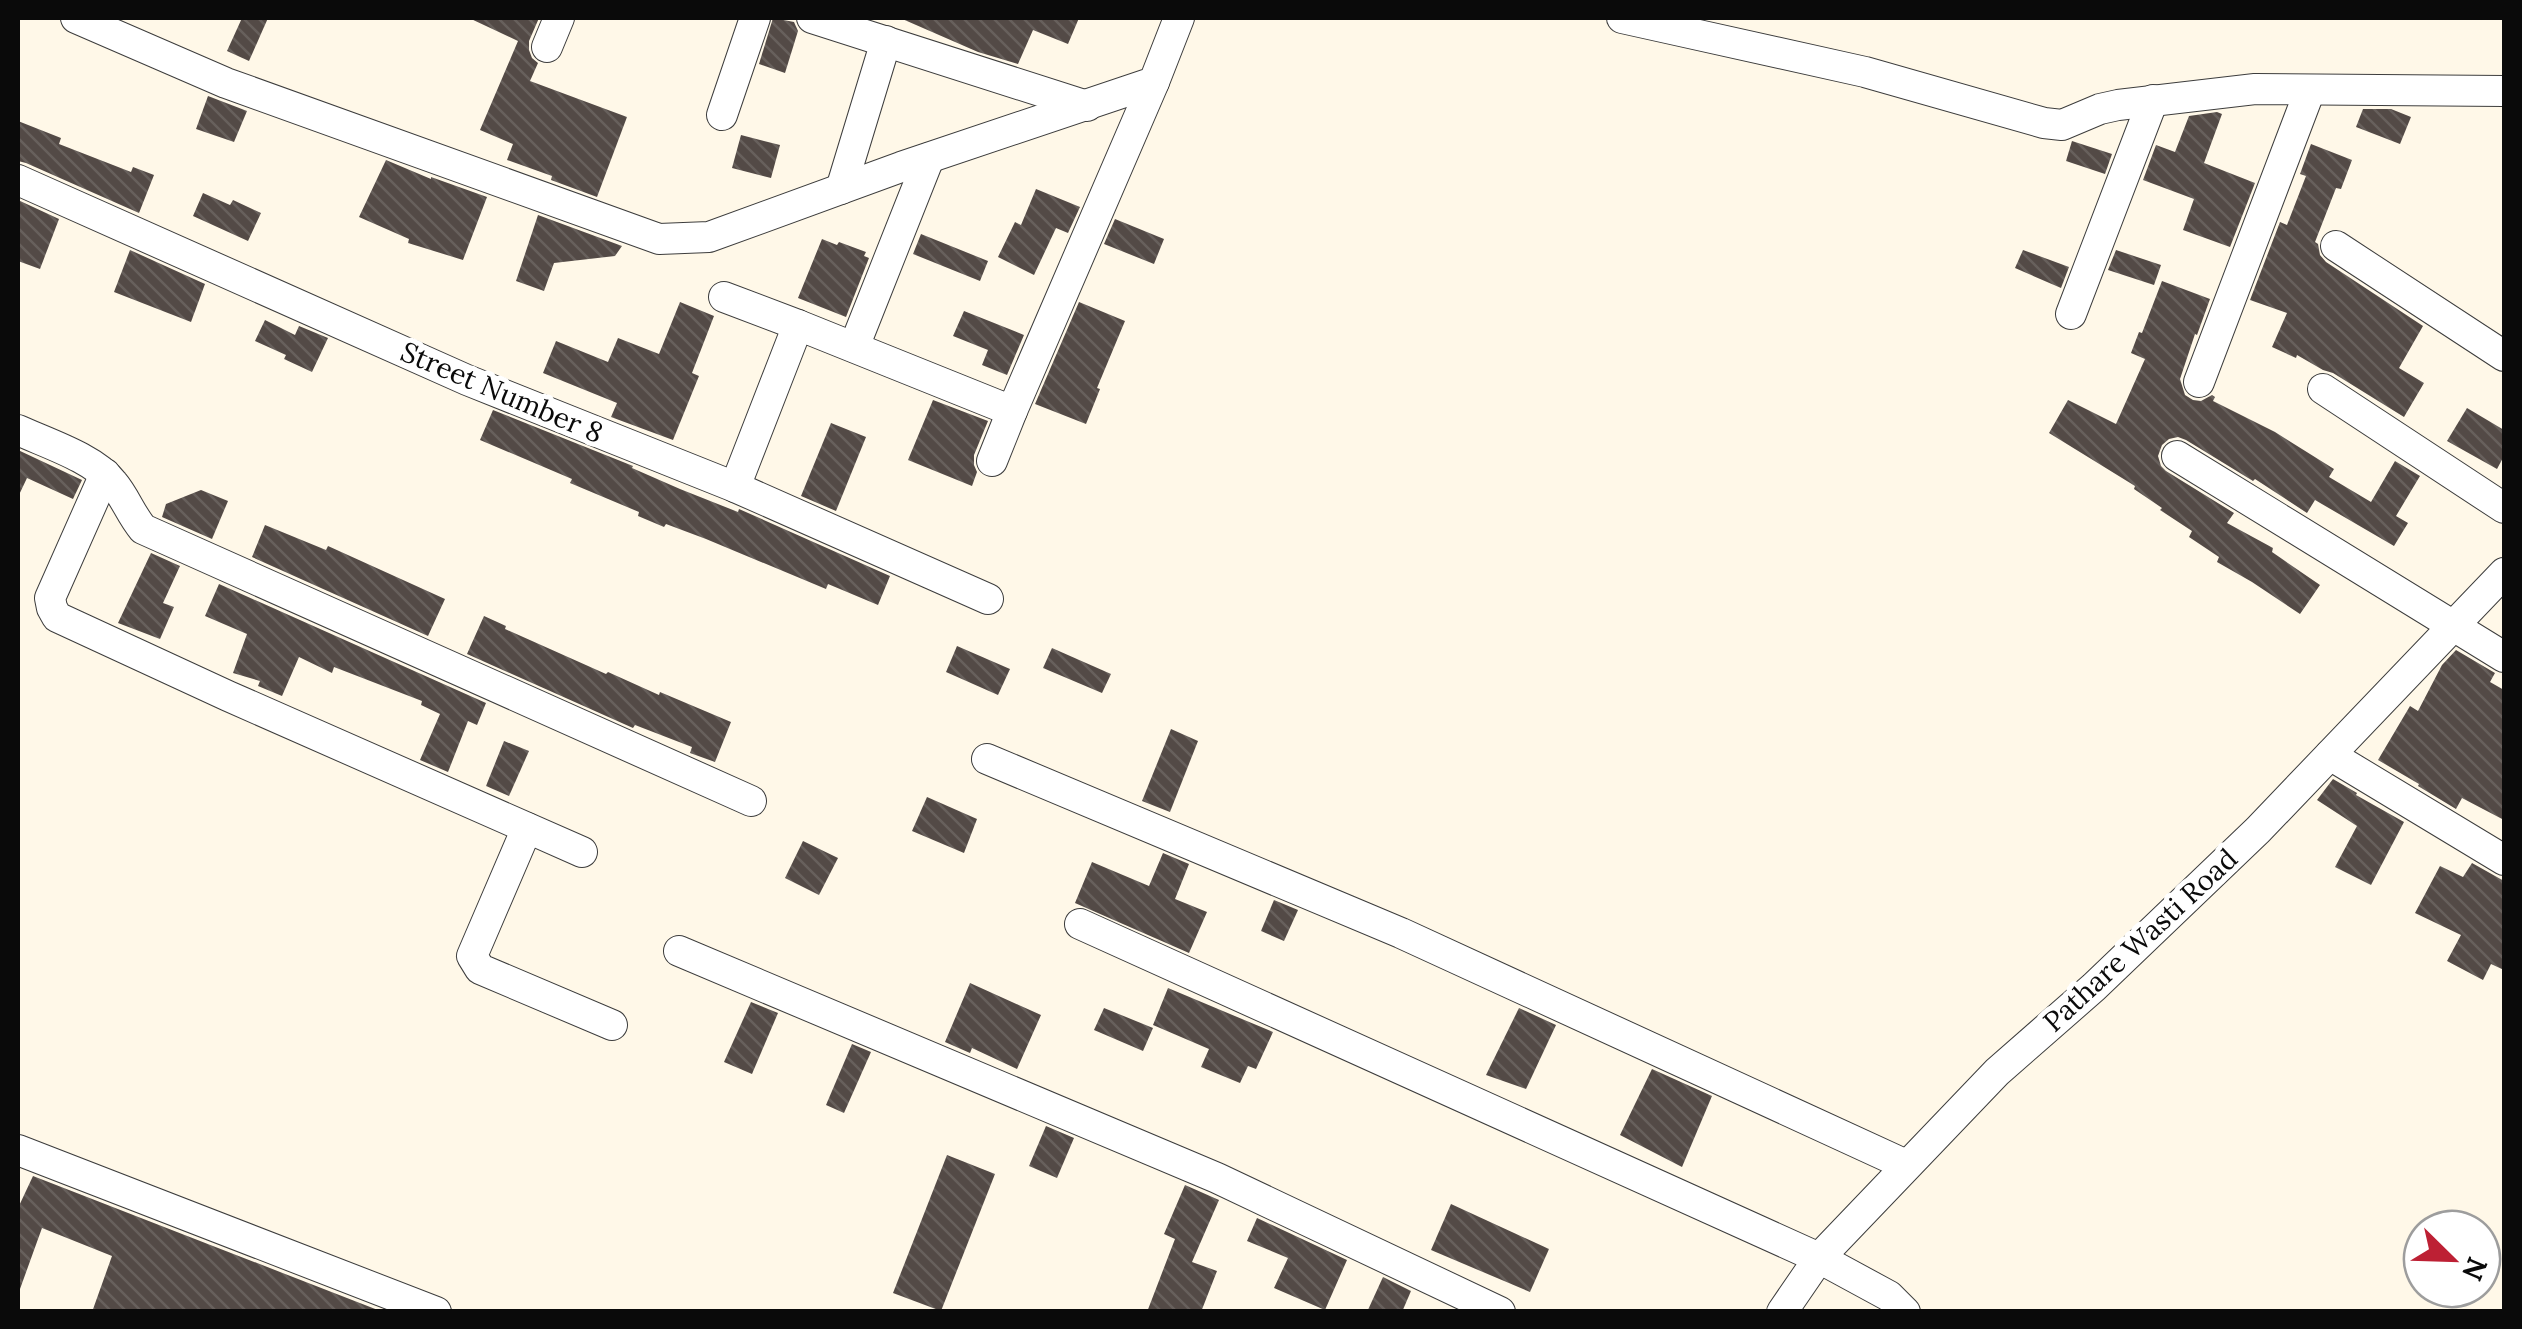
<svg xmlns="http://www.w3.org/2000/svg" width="2522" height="1329" font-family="Lora,serif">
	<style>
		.building { fill: url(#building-back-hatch) }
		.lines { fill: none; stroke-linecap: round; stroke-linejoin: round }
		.minor-casing { stroke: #3d3d3d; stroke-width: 32 }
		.minor { stroke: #fff; stroke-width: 30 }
		.labels { text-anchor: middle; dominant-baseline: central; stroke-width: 10; stroke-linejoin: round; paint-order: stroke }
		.street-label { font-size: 28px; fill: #0a0a0a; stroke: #fff }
	</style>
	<defs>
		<pattern id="building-back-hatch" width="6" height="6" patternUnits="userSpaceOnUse" patternTransform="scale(2.5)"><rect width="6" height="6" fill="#534a46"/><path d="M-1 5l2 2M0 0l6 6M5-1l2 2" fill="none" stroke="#67605c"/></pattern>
	</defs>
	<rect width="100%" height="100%" fill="#fff8e8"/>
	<g class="building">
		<path d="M242 18H268L249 61 227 51Z"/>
		<path d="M469 18H539L529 41V50L532 58 538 63 530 81 627 117 597 197 551 180 552 176 507 160 513 144 480 130 518 41Z"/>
		<path d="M773 18 794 22 798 31 785 73 759 64Z"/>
		<path d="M900 18H1079L1068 44 1033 30 1018 64 978 52Z"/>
		<path d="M208 96 247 111 234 142 196 129Z"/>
		<path d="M2363 109H2391L2411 117 2400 144 2356 127Z"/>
		<path d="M2217 112 2222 114 2204 163 2255 183 2230 247 2183 230 2194 199 2143 180 2156 145 2175 152 2189 116Z"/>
		<path d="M18 121 61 138 59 144 131 172 133 167 154 175 139 213 26 163 18 161Z"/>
		<path d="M741 135 780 145 771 178 732 168Z"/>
		<path d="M2072 141 2112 154 2105 174 2066 161Z"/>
		<path d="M2311 144 2352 160 2341 189 2336 188 2315 242 2318 244 2320 255 2326 262 2423 326 2399 368 2424 383 2404 417 2333 373 2323 370 2297 355 2296 358 2272 347 2287 313 2250 300 2280 222 2287 225 2306 176 2300 174Z"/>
		<path d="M386 160 431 179V177L487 197 463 260 408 243 409 239 359 217Z"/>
		<path d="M1036 189 1080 207 1068 233 1056 228 1034 275 998 257 1015 222 1021 225Z"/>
		<path d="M203 193 230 205 233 200 261 213 248 241 193 216Z"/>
		<path d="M18 200 59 219 40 269 18 261Z"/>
		<path d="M538 215 622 246 615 256 554 263 544 291 516 281Z"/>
		<path d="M1115 219 1164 239 1154 264 1104 244Z"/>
		<path d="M921 234 988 261 980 281 913 254Z"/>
		<path d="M822 239 837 245 839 242 866 252 864 256 869 258 846 317 798 298Z"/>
		<path d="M130 250 205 284 191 322 114 292Z"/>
		<path d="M2023 250 2069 267 2061 288 2015 268Z"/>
		<path d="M2116 250 2161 265 2154 285 2108 270Z"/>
		<path d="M2162 281 2210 299 2197 335 2195 334 2180 379 2185 395 2193 400 2201 401 2212 395 2215 397 2213 401 2275 432 2334 469 2329 477 2371 502 2395 461 2420 476 2396 516 2408 523 2394 546 2315 500 2307 513 2255 479 2253 481 2186 440 2178 437 2169 439 2162 445 2158 456 2161 466 2166 471 2234 513 2227 523 2273 548 2272 552 2320 585 2300 614 2252 582 2217 562 2219 557 2189 537 2192 531 2160 510 2162 508 2134 489 2135 486 2049 433 2068 400 2116 424 2145 359 2131 353 2139 332 2142 333Z"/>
		<path d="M680 302 714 316 692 373 699 376 673 440 611 417 617 403 543 373 556 341 608 362 618 338 659 354Z"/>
		<path d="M1079 302 1125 321 1097 388 1100 389 1086 424 1035 404Z"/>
		<path d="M964 311 1024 335 1007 375 982 365 988 350 953 336Z"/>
		<path d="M265 320 295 335 299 326 328 338 312 372 284 359 286 355 255 341Z"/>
		<path d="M933 400 988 421 974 455V465L977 472 972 486 908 460Z"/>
		<path d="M2467 408 2504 430V456L2497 469 2447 441Z"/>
		<path d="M493 410 633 466 632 468 680 489 738 512 739 509 890 576 878 605 828 584 826 589 706 539 666 524 664 527 638 516 639 512 570 483 572 479 480 440Z"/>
		<path d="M831 423 866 437 836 511 801 496Z"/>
		<path d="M18 450 82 480 73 499 27 478 18 497Z"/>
		<path d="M201 490 228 501 212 539 162 517 166 504Z"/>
		<path d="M265 525 326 550 328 546 445 599 428 636 252 557Z"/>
		<path d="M151 553 180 566 163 603 174 607 160 639 118 623Z"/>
		<path d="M219 584 486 703 477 725 468 721 448 772 420 760 440 714 421 705 422 701 334 667 332 673 299 657 282 696 258 686 260 681 233 673 247 634 205 616Z"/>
		<path d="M484 616 506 626 505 629 606 674 608 672 659 695 660 692 731 722 715 762 690 753 692 747 635 725 633 728 467 654Z"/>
		<path d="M957 646 1010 669 998 695 946 672Z"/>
		<path d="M1052 648 1111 674 1102 693 1043 668Z"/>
		<path d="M2456 650 2495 673 2490 682 2504 690V820L2462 798 2456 809 2418 786 2419 784 2378 760 2410 706 2418 711 2442 665Z"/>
		<path d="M1171 729 1198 741 1170 812 1142 801Z"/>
		<path d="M504 741 529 751 509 796 486 786Z"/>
		<path d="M2333 779 2357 793 2356 795 2404 822 2371 885 2335 867 2357 826 2317 800Z"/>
		<path d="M927 797 977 819 964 853 912 831Z"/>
		<path d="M803 841 838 858 819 895 785 878Z"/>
		<path d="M1163 853 1189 864 1175 899 1207 912 1189 953 1075 903 1092 862 1149 886Z"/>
		<path d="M2472 863 2504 881V970L2491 964 2483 980 2447 961 2461 935 2415 913 2440 866 2463 877Z"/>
		<path d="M1274 900 1298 910 1284 941 1261 931Z"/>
		<path d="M970 983 1041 1015 1017 1069 972 1048 970 1053 945 1042Z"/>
		<path d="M1168 988 1273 1032 1256 1069 1248 1066 1240 1083 1201 1067 1209 1049 1153 1025Z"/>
		<path d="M751 1002 778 1013 752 1074 724 1062Z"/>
		<path d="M1104 1008 1153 1028 1143 1051 1094 1030Z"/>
		<path d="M1519 1008 1556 1025 1526 1089 1486 1075Z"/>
		<path d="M852 1044 871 1052 844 1113 826 1105Z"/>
		<path d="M1652 1069 1712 1096 1682 1167 1620 1135Z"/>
		<path d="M1046 1126 1074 1138 1057 1178 1029 1166Z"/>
		<path d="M947 1155 995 1174 941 1311 893 1293Z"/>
		<path d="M33 1176 383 1312H92L112 1256 42 1228 20 1289H18V1208Z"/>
		<path d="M1185 1185 1219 1200 1192 1262 1217 1271 1201 1312H1147L1175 1239 1164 1234Z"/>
		<path d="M1451 1204 1549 1249 1530 1292 1431 1250Z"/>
		<path d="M1257 1218 1347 1260 1325 1310 1274 1288 1288 1258 1247 1241Z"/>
		<path d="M1383 1277 1411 1291 1402 1312H1367Z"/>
	</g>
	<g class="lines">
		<defs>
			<g id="minor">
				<path d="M76 18 226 83 659 239 709 237 901 167 1154 82 1179 18"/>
				<path d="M812 18 1087 106"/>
				<path d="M1622 18 1865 72 2044 123 2062 125 2100 109 2118 105 2255 89 2504 91"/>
				<path d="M547 47 559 18"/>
				<path d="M722 115 755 18"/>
				<path d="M18 180 467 380 735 487 988 599"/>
				<path d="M841 189 886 41"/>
				<path d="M2336 246 2504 356"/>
				<path d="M724 297 798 325"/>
				<path d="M2071 314 2153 100"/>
				<path d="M854 347 929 158"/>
				<path d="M2199 382 2310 90"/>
				<path d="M2323 389 2504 508"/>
				<path d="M18 430C46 443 94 458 113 483 125 497 131 515 143 529L751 801"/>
				<path d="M2177 456 2504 657"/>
				<path d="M992 461 1012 411"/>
				<path d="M105 474 50 598 52 608 57 617 228 696 582 852"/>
				<path d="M735 487 798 325 1012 411 1154 82"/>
				<path d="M2330 755 2504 860"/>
				<path d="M987 759 1401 933 1906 1165"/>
				<path d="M527 828 472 956 480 969 612 1025"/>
				<path d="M1080 924 1819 1258 1889 1296 1905 1312"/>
				<path d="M679 951 1217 1178 1500 1312"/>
				<path d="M18 1150 436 1312"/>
				<path d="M1782 1312 1819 1258 1997 1072 2094 987 2258 830 2504 573"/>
			</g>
		</defs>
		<use href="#minor" class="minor-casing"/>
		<use href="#minor" class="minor"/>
	</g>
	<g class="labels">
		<g class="street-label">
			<text transform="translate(502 392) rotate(23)">Street Number 8</text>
			<text transform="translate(2140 940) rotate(-43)">Pathare Wasti Road</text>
		</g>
	</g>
	<rect width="2522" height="1329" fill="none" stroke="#0a0a0a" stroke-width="40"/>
	<g transform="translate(2452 1259) rotate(113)"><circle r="48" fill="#ffffff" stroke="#9d9d9d" stroke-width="2.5"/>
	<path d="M0-8L18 38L0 25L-18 38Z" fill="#bd2034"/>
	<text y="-15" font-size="28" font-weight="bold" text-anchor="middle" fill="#0a0a0a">N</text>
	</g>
</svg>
